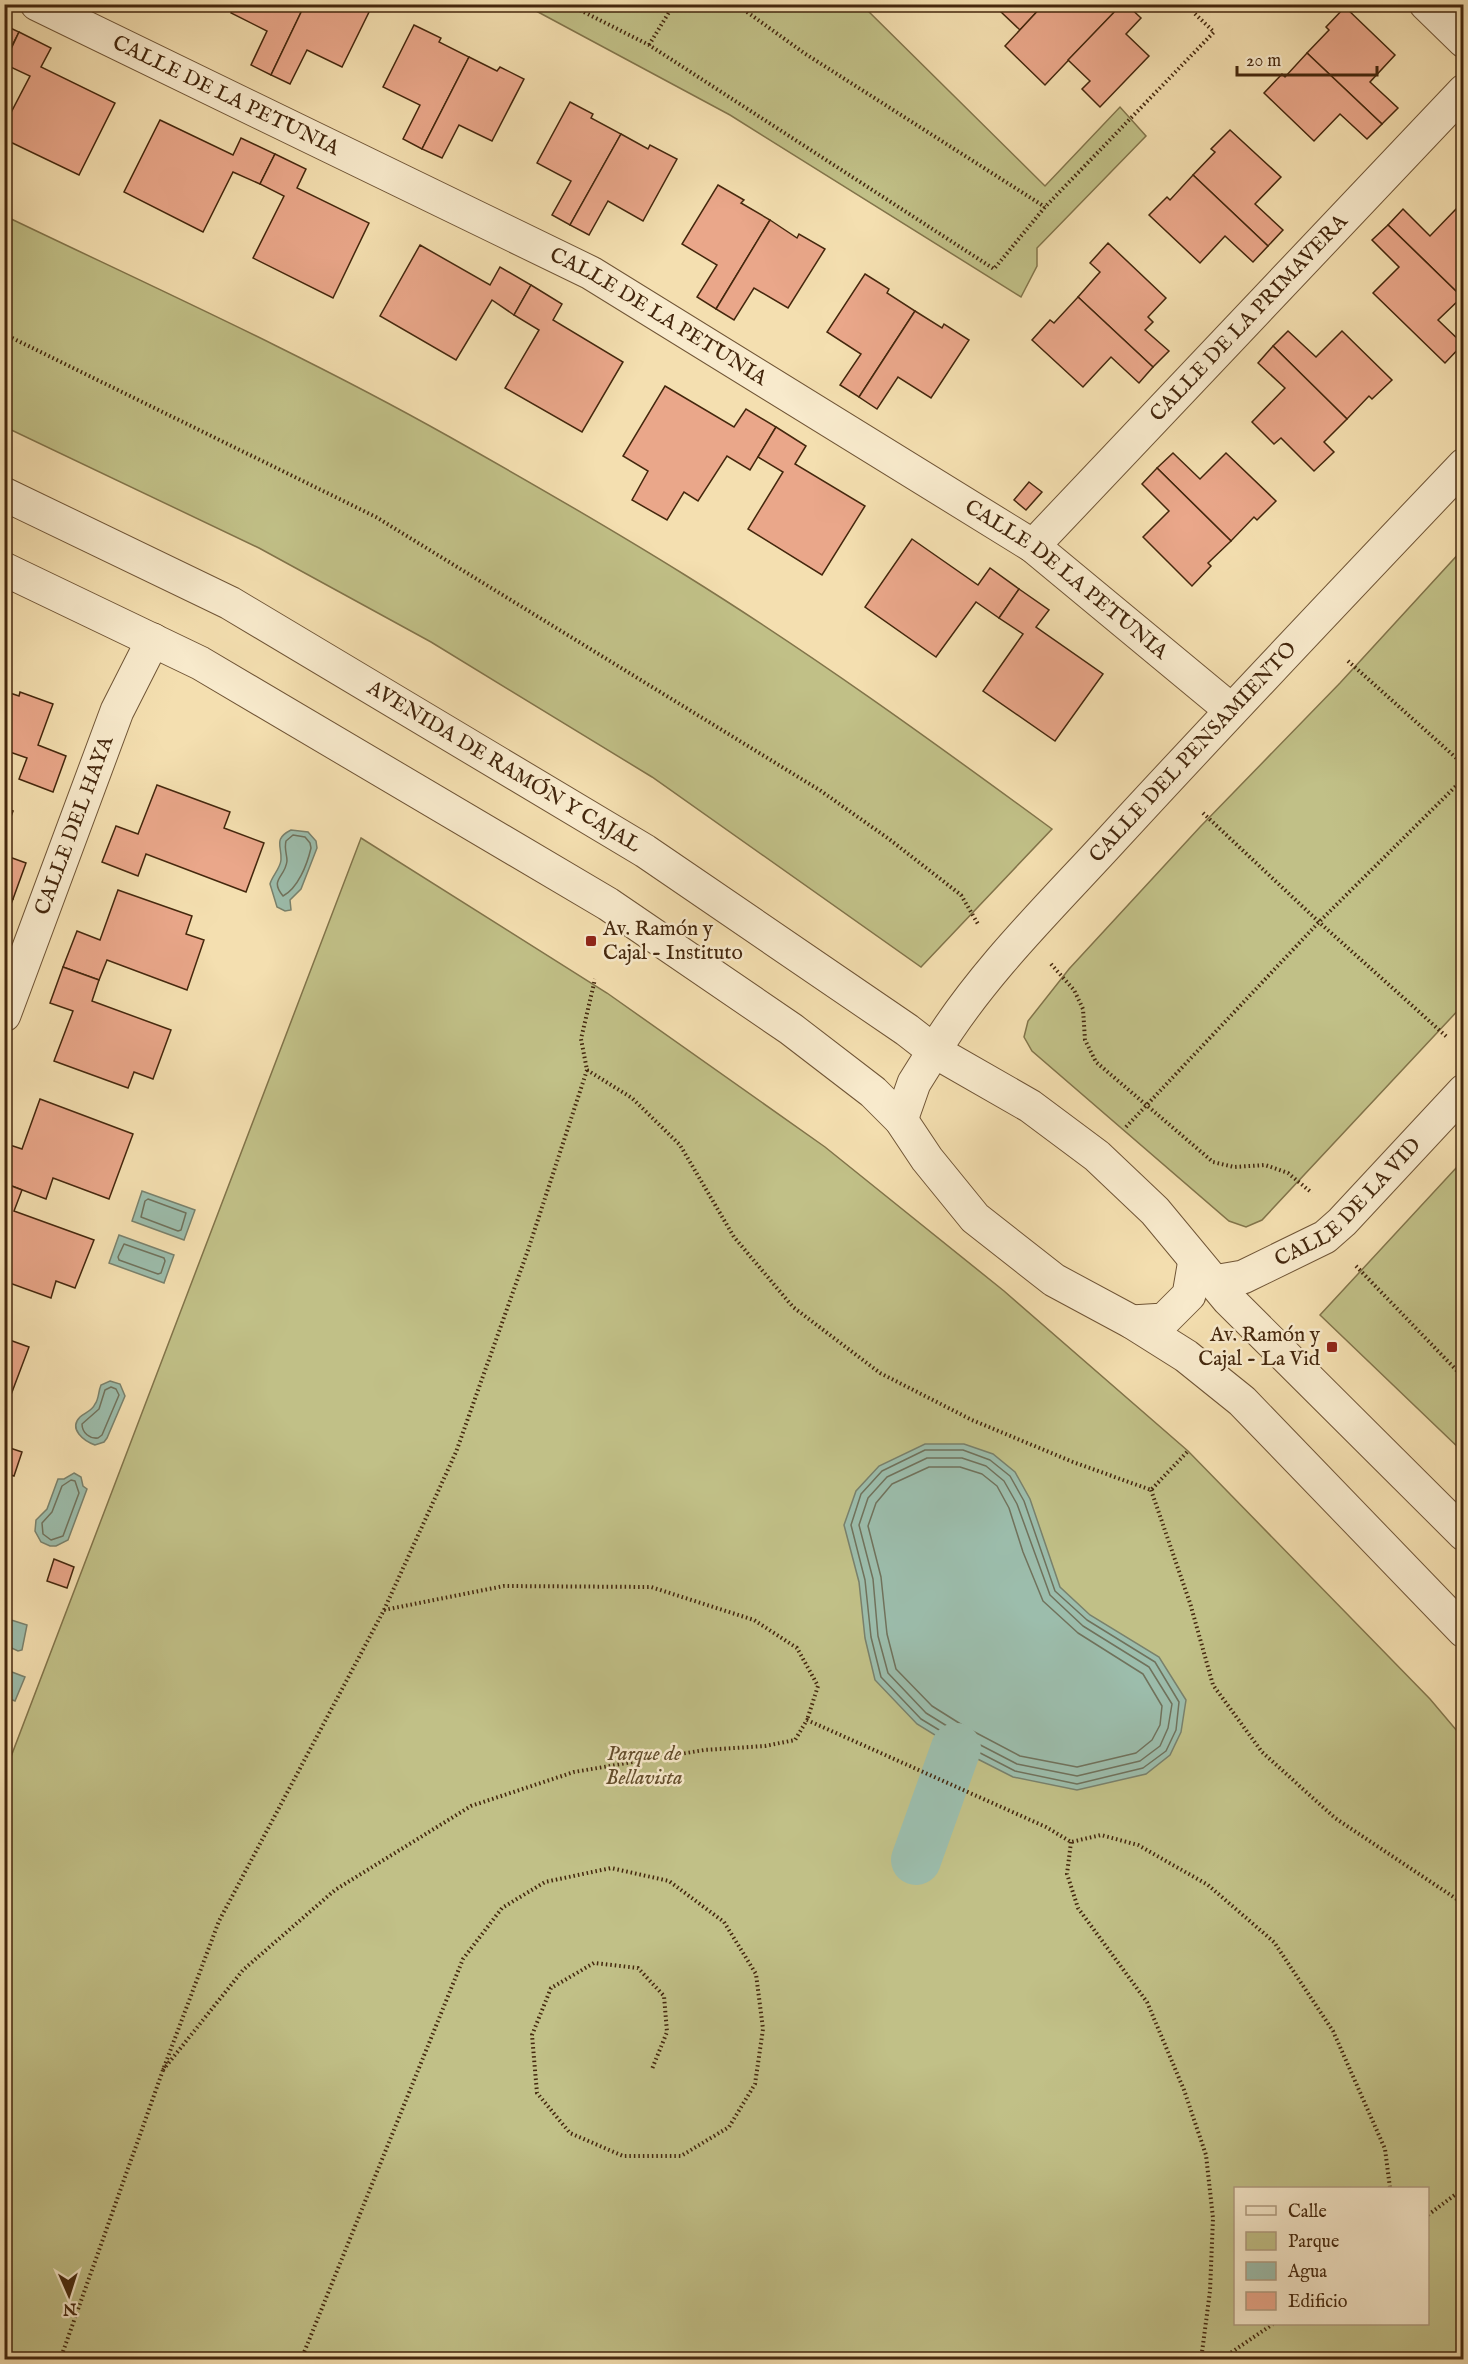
<svg xmlns="http://www.w3.org/2000/svg" width="1468" height="2364" font-family="'IM FELL English',serif">
	<style>
		.green { fill: #c1c087; stroke: #82744a; stroke-width: 1.5; fill-rule: evenodd }
		.water { fill: #9cbdac; stroke: #79816c; stroke-width: 1.5 }
		.lines { fill: none; stroke-linecap: round; stroke-linejoin: round }
		.shore { stroke: #70725c; stroke-width: 1.5 }
		.canal { stroke: #9cbdac; stroke-width: 50 }
		.building { fill: #eaa78a; stroke: #44270d; stroke-width: 1.5 }
		.minor-casing { stroke: #705536; stroke-width: 35 }
		.tertiary-casing { stroke: #705536; stroke-width: 35 }
		.path { stroke: #44270d; stroke-width: 4; stroke-dasharray: 1.5 3; stroke-linecap: butt }
		.minor { stroke: #f8eacc; stroke-width: 33 }
		.tertiary { stroke: #f8eacc; stroke-width: 33 }
		.poi-dot { fill: #8f2418; stroke: #f8eacc; stroke-width: 2 }
		.labels { text-anchor: middle; dominant-baseline: central; stroke-width: 5; stroke-linejoin: round; paint-order: stroke }
		.street-label { font-size: 21px; fill: #44270d; stroke: #f8eacc }
		.poi-label { font-size: 21px; fill: #44270d; stroke: #f8eacc; text-anchor: start }
		.park-label { font-size: 21px; font-style: italic; fill: #634d2c; stroke: #f8eacc }
	</style>
	<rect width="100%" height="100%" fill="#f4dfb0"/>
	<filter id="stains"><feTurbulence type="fractalNoise" baseFrequency=".00333" numOctaves="4"/><feColorMatrix values="0 0 0 0 .2 0 0 0 0 .09 0 0 0 0 .02 0 0 0 .5 -.17"/></filter>
	<radialGradient id="worn" r=".72"><stop offset=".6" stop-color="#630" stop-opacity="0"/><stop offset="1" stop-color="#630" stop-opacity=".3"/></radialGradient>
	<g class="green">
		<path d="M525 5H862L1045 186 1120 107 1146 136 1037 248V266L1021 297 730 115Z"/>
		<path d="M5 216C153 287 304 355 448 436 528 481 608 527 685 575 812 654 932 741 1052 829L921 967 652 777 431 642 259 548 5 427Z"/>
		<path d="M1463 549V1005L1262 1220 1246 1227 1229 1221 1032 1051 1024 1037 1028 1021 1069 969 1200 827 1340 683Z"/>
		<path d="M361 838 607 993 825 1147 1004 1291 1188 1451 1430 1699 1463 1738V2359H5L4 1775ZM1236 2188H1428V2324H1236Z"/>
		<path d="M1457 1167 1464 1173 1463 1452 1320 1315Z"/>
	</g>
	<g class="water">
		<path d="M291 830 308 832 316 841 317 848 301 889 290 900 291 910 285 911 277 907 270 884C272 876 280 869 281 860 282 846 273 839 291 830Z"/>
		<path d="M142 1191 195 1210 184 1240 132 1221Z"/>
		<path d="M119 1235 174 1255 164 1283 109 1263Z"/>
		<path d="M110 1381 120 1384 125 1396 107 1438 104 1442 95 1445C84 1441 68 1429 80 1417 86 1412 92 1411 95 1404 99 1399 98 1392 101 1385Z"/>
		<path d="M925 1444H964L993 1454 1015 1472 1030 1499 1060 1587 1090 1615 1159 1657 1186 1700 1181 1732 1170 1755 1146 1774 1077 1790 1013 1777 956 1748 917 1724 875 1680 865 1638 859 1582 844 1525 856 1491 879 1466Z"/>
		<path d="M74 1473 81 1477 83 1486 87 1489 68 1540 56 1546H50L41 1542 35 1531 36 1520 47 1509 58 1479H64Z"/>
		<path d="M5 1618 27 1625 22 1650 18 1651 5 1645Z"/>
		<path d="M4 1669 25 1677 15 1701 5 1697Z"/>
	</g>
	<g class="lines">
		<g class="shore">
			<path d="M293 835 305 837 310 843 311 848C307 865 298 888 283 896 269 879 285 878 287 861 287 854 284 849 286 841Z"/>
			<path d="M148 1199 186 1213 181 1230 178 1231 141 1217 145 1201Z"/>
			<path d="M124 1244 164 1258 165 1261 161 1273 158 1274 119 1260 118 1257Z"/>
			<path d="M111 1387 116 1389 119 1395 102 1435 98 1438C90 1439 82 1433 82 1424L99 1409 105 1390Z"/>
			<path d="M925 1450H963L990 1460 1010 1476 1024 1501 1055 1591 1087 1620 1155 1662 1179 1702 1176 1730 1166 1751 1143 1768 1077 1784 1015 1771 959 1742 921 1719 881 1677 871 1637 865 1580 851 1525 861 1494 882 1471Z"/>
			<path d="M927 1458H962L986 1466 1004 1481 1017 1504 1050 1595 1083 1626 1149 1667 1172 1704 1168 1728 1160 1746 1140 1761 1077 1776 1017 1764 963 1736 926 1713 888 1673 878 1636 873 1579 859 1525 868 1498 887 1477Z"/>
			<path d="M929 1467H960L982 1474 997 1486 1009 1508 1023 1552 1043 1601 1078 1633 1143 1674 1162 1706 1160 1725 1152 1740 1136 1753 1077 1767 1020 1756 967 1728 932 1706 896 1669 887 1634 881 1577 868 1526 876 1503 892 1484Z"/>
			<path d="M71 1480 75 1481 79 1493 63 1536 51 1540 43 1534 42 1523 52 1512 62 1486Z"/>
		</g>
		<path class="canal" d="M916 1860 956 1748"/>
	</g>
	<g class="building">
		<path d="M235 4H305L271 75 251 65 267 31 231 13Z"/>
		<path d="M305 4H373L342 67 307 50 290 84 271 75Z"/>
		<path d="M1008 4H1044L1020 30 1001 12Z"/>
		<path d="M1044 4H1122L1045 85 1005 46Z"/>
		<path d="M1122 4H1126L1141 18 1126 34 1149 56 1100 107 1082 89 1090 81 1068 60Z"/>
		<path d="M1345 7 1395 55 1370 82 1398 108 1382 124 1307 53 1329 30 1326 27Z"/>
		<path d="M4 25 19 32 4 61Z"/>
		<path d="M414 25 441 38 439 42 469 57 422 149 403 139 420 105 383 87Z"/>
		<path d="M19 32 51 48 41 67 115 103 79 175 4 139V126L30 76 4 64Z"/>
		<path d="M1307 53 1382 124 1367 139 1340 114 1314 141 1264 93 1282 74 1285 77Z"/>
		<path d="M469 57 497 71 500 67 524 79 492 141 459 125 442 158 422 149Z"/>
		<path d="M570 102 593 114 591 118 621 134 570 225 552 215 571 181 537 163Z"/>
		<path d="M160 120 233 155 241 138 275 154 260 184 233 172 203 232 124 192Z"/>
		<path d="M1230 130 1281 177 1255 204 1283 230 1268 246 1193 175 1215 152 1211 149Z"/>
		<path d="M621 134 648 149 650 145 677 159 643 221 608 201 589 235 570 225Z"/>
		<path d="M275 154 306 169 297 188 369 223 333 298 253 258 284 196 260 184Z"/>
		<path d="M1193 175 1268 246 1253 262 1225 236 1200 263 1149 215 1167 197 1170 200Z"/>
		<path d="M718 185 744 200 741 203 770 220 716 309 697 297 717 265 682 244Z"/>
		<path d="M1403 209 1430 236 1456 209 1464 216V295L1462 297 1388 225Z"/>
		<path d="M770 220 797 238 799 234 825 249 788 308 754 288 734 320 716 309Z"/>
		<path d="M1388 225 1462 297 1438 320 1463 344 1445 363 1373 293 1399 267 1372 240Z"/>
		<path d="M1108 243 1166 298 1148 317 1153 322 1145 330 1169 351 1153 367 1078 297 1100 272 1090 263Z"/>
		<path d="M420 245 490 285 500 267 531 285 514 315 492 300 456 360 380 316Z"/>
		<path d="M865 274 889 289 887 293 915 311 859 397 840 385 861 354 827 332Z"/>
		<path d="M531 285 562 304 553 320 623 362 582 432 505 388 539 330 514 315Z"/>
		<path d="M1078 297 1153 367 1139 383 1111 357 1083 387 1032 340 1050 320 1054 323Z"/>
		<path d="M915 311 942 328 944 324 969 340 931 398 898 377 877 409 859 397Z"/>
		<path d="M1288 331 1316 357 1342 331 1392 380 1372 399 1369 396 1347 419 1273 346Z"/>
		<path d="M1273 346 1347 419 1324 442 1334 452 1314 471 1281 438 1274 444 1252 422 1285 388 1258 363Z"/>
		<path d="M665 386 734 427 746 409 776 427 750 470 727 456 698 501 684 492 667 520 632 500 648 471 623 456Z"/>
		<path d="M776 427 806 446 795 464 865 506 822 575 748 529 783 472 758 457Z"/>
		<path d="M1173 453 1200 479 1226 453 1276 501 1257 520 1254 517 1231 541 1157 468Z"/>
		<path d="M1157 468 1231 541 1208 563 1211 566 1192 586 1143 537 1169 511 1142 484Z"/>
		<path d="M1029 482 1042 492 1026 510 1014 500Z"/>
		<path d="M912 539 978 585 990 568 1019 589 999 618 976 602 936 657 865 607Z"/>
		<path d="M1019 589 1049 610 1036 627 1103 674 1055 741 983 691 1023 634 999 618Z"/>
		<path d="M4 691 19 696 20 692 53 704 38 745 66 756 53 792 19 779 27 758 4 750Z"/>
		<path d="M157 785 230 812 224 828 264 843 246 892 146 854 138 876 102 862 116 826 138 834Z"/>
		<path d="M4 808 13 811 4 836Z"/>
		<path d="M4 855 26 863 13 899 4 896Z"/>
		<path d="M118 890 192 916 186 934 204 940 187 990 107 960 99 980 63 967 77 931 100 940Z"/>
		<path d="M4 896 13 899 4 922Z"/>
		<path d="M63 967 99 980 92 1001 171 1030 153 1079 134 1072 128 1088 54 1061 73 1011 50 1003Z"/>
		<path d="M40 1099 133 1134 109 1199 53 1178 46 1199 4 1183V1143L22 1149Z"/>
		<path d="M4 1183 22 1190 14 1211 94 1240 75 1288 56 1281 51 1298 4 1281Z"/>
		<path d="M4 1338 29 1347 9 1400 4 1398Z"/>
		<path d="M4 1446 22 1452 14 1476 4 1473Z"/>
		<path d="M54 1559 74 1567 67 1588 47 1581Z"/>
	</g>
	<g class="lines">
		<defs>
			<g id="minor">
				<path id="s1" d="M37 4 591 273 1033 546 1231 710"/>
				<path d="M1426 4 1464 41"/>
				<path id="s2" d="M1033 546 1464 91"/>
				<path id="s3" d="M4 1015 117 711 153 640"/>
				<path id="s4" d="M934 1051C983 971 1053 904 1115 836 1230 711 1347 588 1464 465"/>
				<path id="s5" d="M1214 1282 1243 1277 1325 1237 1342 1222 1464 1091"/>
			</g>
			<g id="tertiary">
				<path id="s6" d="M4 494 230 603 645 851 907 1030 934 1051 1030 1106 1097 1156 1155 1211 1228 1299 1464 1534"/>
				<path d="M4 569 200 663 608 904 791 1029 873 1092 901 1120 927 1159 975 1218 1054 1280 1132 1322 1186 1356 1242 1401 1464 1631"/>
				<path d="M901 1120 914 1083 934 1051"/>
				<path d="M1132 1322 1164 1320 1189 1295 1195 1260"/>
			</g>
		</defs>
		<use href="#minor" class="minor-casing"/>
		<use href="#tertiary" class="tertiary-casing"/>
		<g class="path">
			<path d="M568 4 649 45 994 269 1045 207 1214 32 1193 12"/>
			<path d="M736 4 804 53 1045 207"/>
			<path d="M649 45 674 4"/>
			<path d="M4 334 376 517 821 791 889 839 961 895 978 924"/>
			<path d="M1348 661 1464 765"/>
			<path d="M1203 813 1319 922 1447 1037"/>
			<path d="M1051 964 1074 990 1083 1009 1085 1040 1096 1062 1213 1162 1234 1167 1265 1165 1288 1173 1312 1193"/>
			<path d="M587 1070 632 1098 680 1145 734 1237 793 1307 880 1373 972 1420 1073 1462 1151 1490 1188 1451"/>
			<path d="M1126 1127 1319 922 1464 778"/>
			<path d="M1356 1266 1464 1378"/>
			<path d="M1151 1490 1190 1603 1213 1685 1262 1752 1335 1818 1464 1904"/>
			<path d="M384 1610 504 1586 651 1587 754 1620 797 1648 818 1686 807 1720"/>
			<path d="M1071 1842 1067 1874 1078 1908 1147 2002 1184 2090 1206 2155 1213 2218 1210 2291 1201 2360"/>
			<path d="M163 2070 243 1970 335 1890 471 1806 574 1772 704 1750 765 1746 795 1740 807 1720 1046 1827 1071 1842 1101 1835 1138 1845 1208 1885 1274 1942 1333 2031 1385 2149 1390 2188"/>
			<path d="M1428 2215 1464 2188"/>
			<path d="M60 2360 163 2070 219 1921 384 1610 456 1452 528 1250 587 1070 581 1039 595 979"/>
			<path d="M301 2360 463 1959 502 1908 545 1882 611 1868 669 1881 724 1922 756 1974 763 2029 755 2084 729 2127 681 2156H623L570 2133 537 2093 532 2035 551 1988 594 1963 638 1968 664 1996 667 2032 652 2069"/>
			<path d="M1220 2360 1273 2324"/>
		</g>
		<use href="#minor" class="minor"/>
		<use href="#tertiary" class="tertiary"/>
	</g>
	<g class="poi-dot">
		<rect x="585" y="935" width="12" height="12" rx="3"/>
		<rect x="1326" y="1341" width="12" height="12" rx="3"/>
	</g>
	<g class="labels">
		<g class="street-label">
			<text stroke="none"><textPath href="#s1" startOffset="210">CALLE DE LA PETUNIA</textPath></text>
			<text stroke="none"><textPath href="#s1" startOffset="696">CALLE DE LA PETUNIA</textPath></text>
			<text stroke="none"><textPath href="#s2" startOffset="314">CALLE DE LA PRIMAVERA</textPath></text>
			<text stroke="none"><textPath href="#s1" startOffset="1182">CALLE DE LA PETUNIA</textPath></text>
			<text stroke="none"><textPath href="#s4" startOffset="396">CALLE DEL PENSAMIENTO</textPath></text>
			<text stroke="none"><textPath href="#s6" startOffset="570">AVENIDA DE RAMÓN Y CAJAL</textPath></text>
			<text stroke="none"><textPath href="#s3" startOffset="202">CALLE DEL HAYA</textPath></text>
			<text stroke="none"><textPath href="#s5" startOffset="160">CALLE DE LA VID</textPath></text>
		</g>
		<g class="poi-label">
			<text x="603" y="929">Av. Ramón y<tspan x="603" dy="24">Cajal - Instituto</tspan></text>
			<text x="1320" y="1335" text-anchor="end">Av. Ramón y<tspan x="1320" dy="24">Cajal - La Vid</tspan></text>
		</g>
		<g class="park-label">
			<text x="644" y="1754">Parque de<tspan x="644" dy="24">Bellavista</tspan></text>
		</g>
	</g>
	<rect width="1468" height="2364" fill="none" stroke="#f4dfb0" stroke-width="24"/>
	<rect x="6" y="6" width="1456" height="2352" fill="none" stroke="#44270d" stroke-width="3"/>
	<rect x="12" y="12" width="1444" height="2340" fill="none" stroke="#44270d" stroke-width="1.5"/>
	<rect x="1234" y="2187" width="195" height="138" fill="#f8eacc" stroke="#b09c80" stroke-width="1.5"/>
	<rect x="1246" y="2206" width="30" height="9" fill="#f8eacc" stroke="#b09c80" stroke-width="1.5"/>
	<text x="1288" y="2217" font-size="18" fill="#44270d">Calle</text>
	<rect x="1246" y="2232" width="30" height="18" fill="#c1c087" stroke="#b09c80" stroke-width="1.5"/>
	<text x="1288" y="2247" font-size="18" fill="#44270d">Parque</text>
	<rect x="1246" y="2262" width="30" height="18" fill="#9cbdac" stroke="#b09c80" stroke-width="1.5"/>
	<text x="1288" y="2277" font-size="18" fill="#44270d">Agua</text>
	<rect x="1246" y="2292" width="30" height="18" fill="#eaa78a" stroke="#b09c80" stroke-width="1.5"/>
	<text x="1288" y="2307" font-size="18" fill="#44270d">Edificio</text>
	<g transform="translate(69 2295) rotate(177)" stroke="#f8eacc" stroke-width="4.5" paint-order="stroke">
	<path d="M0-4.5L10 22L0 15L-10 22Z" fill="#44270d"/>
	<text y="-9" font-size="16" font-weight="bold" text-anchor="middle" fill="#44270d">N</text>
	</g>
	<path d="M1237 66v9h140v-9" fill="none" stroke="#44270d" stroke-width="3"/>
	<text x="1246" y="66" font-size="18" fill="#44270d" stroke="#f8eacc" stroke-width="4.5" paint-order="stroke">20 m</text>
	<rect width="100%" height="100%" filter="url(#stains)"/>
	<rect width="100%" height="100%" fill="url(#worn)"/>
</svg>
